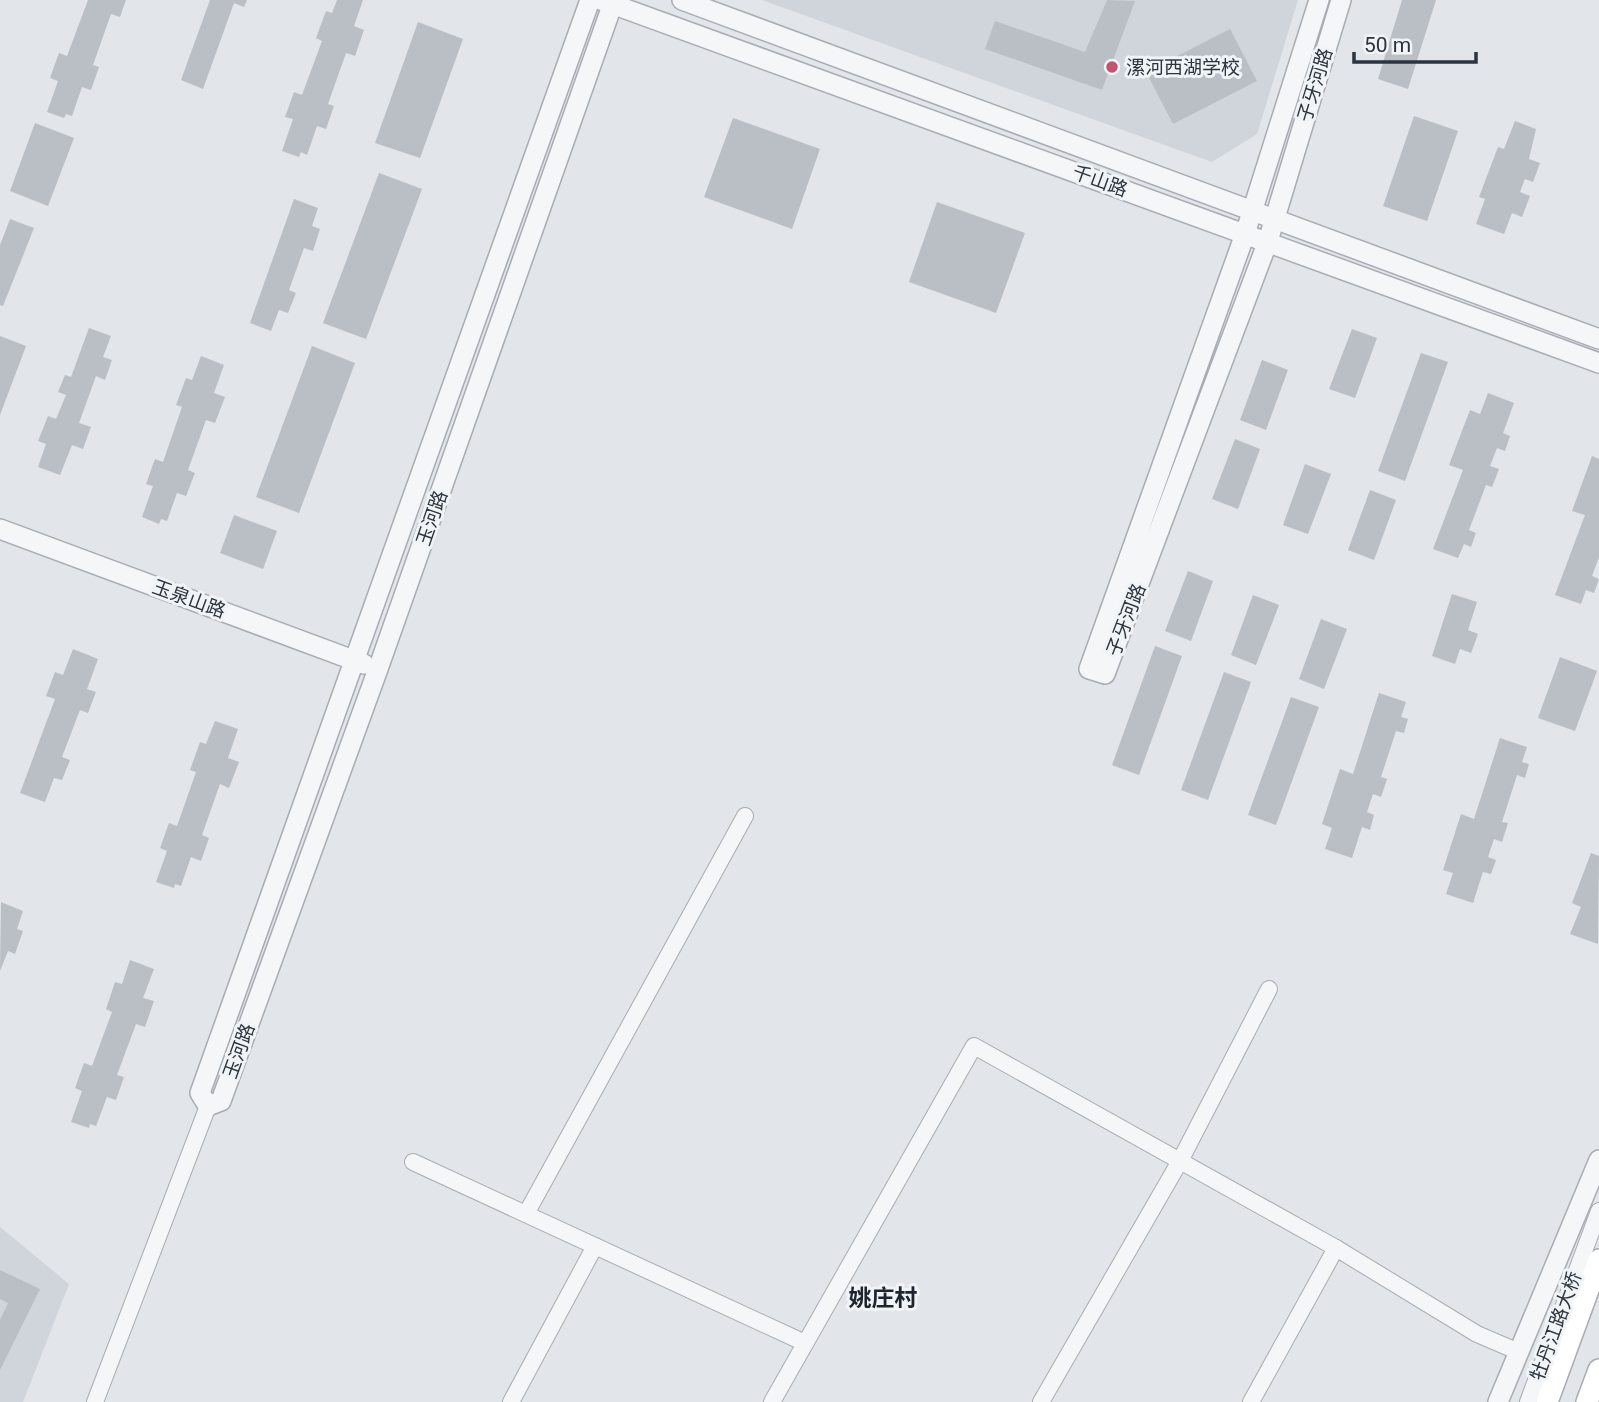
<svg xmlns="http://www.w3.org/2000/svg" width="1599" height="1402" font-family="Roboto,'Noto Sans SC',sans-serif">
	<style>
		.built { fill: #d0d4db }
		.building { fill: #babfc5 }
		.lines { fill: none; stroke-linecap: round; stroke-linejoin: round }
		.minor-casing { stroke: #a8acb3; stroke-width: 18 }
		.tertiary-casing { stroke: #a8acb3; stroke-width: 22 }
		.secondary-casing { stroke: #a8acb3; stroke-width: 24 }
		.minor { stroke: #f4f6f8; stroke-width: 16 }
		.tertiary { stroke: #f4f6f8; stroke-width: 19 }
		.secondary { stroke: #fff; stroke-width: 21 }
		.poi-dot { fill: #c0556b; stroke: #f1f4f6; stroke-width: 2.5 }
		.labels { text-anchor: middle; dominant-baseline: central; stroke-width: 6; stroke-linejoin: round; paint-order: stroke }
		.poi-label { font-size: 19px; fill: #2c343f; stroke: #f1f4f6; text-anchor: start }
		.street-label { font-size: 19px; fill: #2c343f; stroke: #f1f4f6 }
		.quarter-label { font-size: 23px; font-weight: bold; fill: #1e2530; stroke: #f1f4f6 }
	</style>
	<rect width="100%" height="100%" fill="#e2e5e9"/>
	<g class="built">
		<path d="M762 0H1298L1257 134 1212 162Z"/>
		<path d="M0 1227 69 1284 23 1402H0Z"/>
	</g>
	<g class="building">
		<path d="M88 0H126L120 17 111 14 93 65 99 67 91 90 82 87 72 116 66 114 64 118 47 112 58 81 50 78 59 53 67 56Z"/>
		<path d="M210 0H247L244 7 234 3 203 89 181 80Z"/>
		<path d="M337 0H363L354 26 364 30 355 56 346 53 328 104 334 106 326 129 317 126 307 155 301 152 299 157 282 151 293 119 285 117 294 92 302 95 322 41 316 38 326 11 332 13Z"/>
		<path d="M1107 0 1135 1 1102 90 985 49 995 21 1085 52Z"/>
		<path d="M1402 0H1436L1408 89 1378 79Z"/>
		<path d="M418 22 463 39 420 158 375 143Z"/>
		<path d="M1230 29 1257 81 1173 124 1146 72Z"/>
		<path d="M1414 116 1458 131 1427 221 1383 206Z"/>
		<path d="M733 118 820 149 792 229 704 197Z"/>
		<path d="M1515 121 1536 129 1529 159 1540 163 1533 182 1525 179 1520 192 1530 196 1522 217 1512 213 1504 234 1476 224 1485 199 1479 197 1498 147 1504 149Z"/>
		<path d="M35 123 74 138 48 206 10 191Z"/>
		<path d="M379 173 422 189 366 339 323 323Z"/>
		<path d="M294 199 318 208 312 226 320 229 313 251 304 248 289 290 296 293 288 313 279 310 271 331 250 323Z"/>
		<path d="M937 202 1025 233 996 313 909 282Z"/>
		<path d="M10 219 34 228 3 306 0 305V245Z"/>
		<path d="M89 328 111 336 103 357 112 360 105 380 96 376 79 423 91 427 83 449 72 445 60 475 38 467 46 444 38 441 48 416 56 419 66 395 58 392 65 375 71 377Z"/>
		<path d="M1352 329 1377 338 1355 398 1329 389Z"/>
		<path d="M0 336 26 346 0 415Z"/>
		<path d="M312 346 355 363 299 513 256 497Z"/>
		<path d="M1421 353 1448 362 1405 481 1378 471Z"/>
		<path d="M201 356 224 365 214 393 225 397 215 423 206 420 188 470 195 473 186 496 177 493 167 521 161 519 159 524 142 517 153 486 146 484 155 459 163 462 182 407 176 405 186 378 192 380Z"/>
		<path d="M1262 360 1288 370 1266 430 1240 420Z"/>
		<path d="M1488 393 1514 403 1503 433 1510 436 1505 451 1497 448 1490 466 1499 469 1492 487 1486 485 1469 530 1476 533 1471 547 1464 544 1458 558 1433 549 1463 470 1449 465 1470 410 1480 414Z"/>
		<path d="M1235 439 1260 449 1238 509 1212 499Z"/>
		<path d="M1592 456 1599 459V557L1592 576 1599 579 1594 593 1586 590 1581 604 1555 595 1585 515 1572 511Z"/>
		<path d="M1305 464 1331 474 1308 534 1283 525Z"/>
		<path d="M1370 490 1396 500 1374 560 1348 550Z"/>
		<path d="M234 515 277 531 263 569 220 553Z"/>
		<path d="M1188 571 1213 581 1191 641 1165 631Z"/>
		<path d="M1452 594 1477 602 1468 630 1478 634 1471 653 1460 649 1455 664 1432 656Z"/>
		<path d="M1253 595 1279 605 1256 665 1231 655Z"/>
		<path d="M1321 619 1347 629 1324 689 1299 679Z"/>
		<path d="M1155 646 1182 656 1139 775 1112 765Z"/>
		<path d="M73 649 98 659 87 689 96 692 88 713 80 710 62 757 70 760 62 780 54 778 45 802 20 793 55 699 46 696 55 672 63 675Z"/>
		<path d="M1560 657 1597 671 1575 731 1538 718Z"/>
		<path d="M1224 672 1251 682 1208 800 1181 790Z"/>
		<path d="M1379 693 1406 702 1401 717 1408 719 1404 733 1396 731 1381 777 1387 779 1381 797 1373 794 1367 812 1374 815 1370 830 1362 827 1352 858 1325 849 1332 828 1322 824 1340 769 1353 774Z"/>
		<path d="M1291 697 1319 707 1276 825 1248 815Z"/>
		<path d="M215 721 238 729 228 758 239 762 229 788 220 784 202 835 209 838 201 861 191 857 181 886 175 884 174 888 156 882 167 851 160 848 169 823 177 826 196 772 190 770 200 742 206 744Z"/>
		<path d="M1500 738 1527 747 1522 762 1529 764 1525 778 1517 775 1502 822 1508 823 1502 842 1494 839 1488 857 1496 860 1491 874 1483 872 1473 903 1446 894 1453 873 1443 870 1461 814 1474 819Z"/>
		<path d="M1591 853 1599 856 1598 944 1570 934 1581 907 1572 903Z"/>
		<path d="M1 902 23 911 17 929 23 931 15 954 8 951 0 971Z"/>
		<path d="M130 960 154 969 143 998 154 1001 145 1027 136 1024 117 1075 124 1077 116 1100 107 1097 96 1126 90 1124 89 1128 71 1122 82 1091 75 1088 84 1063 92 1066 112 1012 106 1009 115 982 122 984Z"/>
		<path d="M0 1270 40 1289 0 1370V1320L8 1303 0 1299Z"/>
	</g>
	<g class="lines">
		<defs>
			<g id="minor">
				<path d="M413 1162 805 1343"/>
				<path d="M526 1214 745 816"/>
				<path d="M95 1402 208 1106"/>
				<path d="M511 1402 595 1246"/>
				<path d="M772 1402 974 1046 1336 1248 1477 1334 1519 1352"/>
				<path d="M1041 1402 1180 1161 1269 989"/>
				<path d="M1251 1402 1336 1248"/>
				<path d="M1528 1402 1599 1211"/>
			</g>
			<g id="tertiary">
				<path d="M590 0 200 1093 208 1106 221 1101 378 669 614 0"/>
				<path d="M601 0 1599 363"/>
				<path d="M682 0 1599 339"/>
				<path d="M1319 0 1245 234 1089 669 1105 674 1268 241 1341 0"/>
				<path d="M0 529 364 664"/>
				<path d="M1498 1402 1599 1160"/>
			</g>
			<g id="secondary">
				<path d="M1547 1402 1599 1260"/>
				<path d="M1587 1402 1599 1370"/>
			</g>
		</defs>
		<use href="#minor" class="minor-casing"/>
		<use href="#tertiary" class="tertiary-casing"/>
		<use href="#secondary" class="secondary-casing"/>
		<use href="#minor" class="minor"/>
		<use href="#tertiary" class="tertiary"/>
		<use href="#secondary" class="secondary"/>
	</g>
	<circle class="poi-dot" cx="1112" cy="67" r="7"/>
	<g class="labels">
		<g class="poi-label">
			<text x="1126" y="67">漯河西湖学校</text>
		</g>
		<g class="street-label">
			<text transform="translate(1315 85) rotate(-73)">子牙河路</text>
			<text transform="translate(1100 181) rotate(20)">千山路</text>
			<text transform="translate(432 518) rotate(-71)">玉河路</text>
			<text transform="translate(189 599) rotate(20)">玉泉山路</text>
			<text transform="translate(1126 620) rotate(-69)">子牙河路</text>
			<text transform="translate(239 1051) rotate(-70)">玉河路</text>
			<text transform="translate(1556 1326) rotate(-70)">牡丹江路大桥</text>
		</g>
		<g class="quarter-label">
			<text x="883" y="1298">姚庄村</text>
		</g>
	</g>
	<path d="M1354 52v10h122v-10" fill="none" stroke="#2c343f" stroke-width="3.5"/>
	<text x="1364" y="52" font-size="21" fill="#2c343f" stroke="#f1f4f6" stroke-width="5" paint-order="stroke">50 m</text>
</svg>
